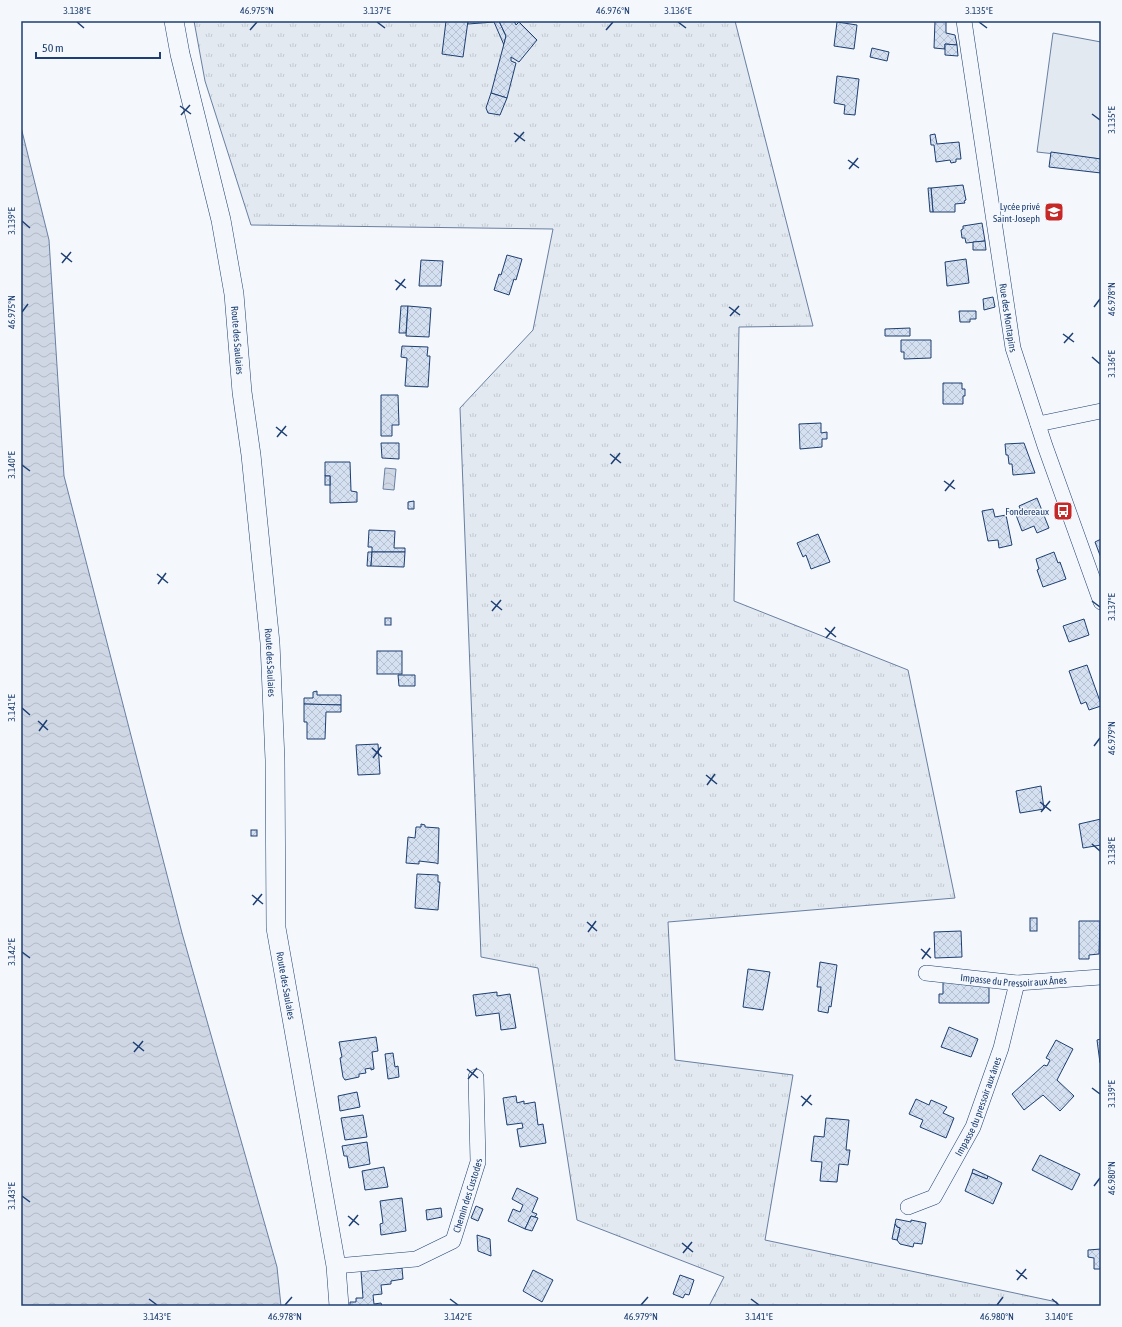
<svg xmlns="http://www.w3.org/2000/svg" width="1122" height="1327" font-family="'Asap Condensed',sans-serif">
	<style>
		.grass { fill: url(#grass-tufts); stroke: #687fa3 }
		.garden { fill: #e3e9f0; stroke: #687fa3 }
		.water { fill: url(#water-waves); stroke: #687fa3 }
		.building { fill: url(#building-cross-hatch); stroke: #1d3f73 }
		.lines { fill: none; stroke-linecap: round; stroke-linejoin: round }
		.minor-casing { stroke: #1d3f73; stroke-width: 16 }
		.tertiary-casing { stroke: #1d3f73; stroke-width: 20 }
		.minor { stroke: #f4f7fb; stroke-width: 15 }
		.tertiary { stroke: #f4f7fb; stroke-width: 19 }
		.ticks { fill: none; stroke: #1d3f73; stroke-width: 1.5 }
		.labels { text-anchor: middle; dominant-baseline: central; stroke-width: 3; stroke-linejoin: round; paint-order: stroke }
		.poi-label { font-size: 10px; fill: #1d3f73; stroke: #f4f7fb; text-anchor: end }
		.street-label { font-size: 10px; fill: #1d3f73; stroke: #f4f7fb }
		.neatline { fill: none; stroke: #1d3f73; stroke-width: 1.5 }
		.ticks-label { font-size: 10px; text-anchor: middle; fill: #1d3f73 }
	</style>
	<defs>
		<pattern id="grass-tufts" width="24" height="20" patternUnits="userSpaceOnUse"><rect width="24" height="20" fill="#e3e9f0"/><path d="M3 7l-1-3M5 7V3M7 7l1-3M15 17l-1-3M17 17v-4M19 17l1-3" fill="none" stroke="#c2c9d1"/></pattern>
		<pattern id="water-waves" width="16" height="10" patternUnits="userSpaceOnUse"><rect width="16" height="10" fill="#cfd7e4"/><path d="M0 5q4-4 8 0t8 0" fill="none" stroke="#b1bac7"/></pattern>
		<pattern id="building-cross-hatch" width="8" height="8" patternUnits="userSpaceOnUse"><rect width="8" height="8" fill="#d5e0f0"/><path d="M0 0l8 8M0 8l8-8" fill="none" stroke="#b6c1d1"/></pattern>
	</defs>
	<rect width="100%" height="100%" fill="#f4f7fb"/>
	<path class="grass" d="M194 21H735L813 326 739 327 734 601 908 670 955 898 668 922 675 1060 793 1075 765 1240 1057 1302V1306H709L724 1277 577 1220 538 968 481 957 460 408 533 330 553 229 251 225 205 81Z"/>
	<path class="garden" d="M1053 33 1101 42V159L1037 152Z"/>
	<g class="water">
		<path d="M21 127 49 240 64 476 182 933 277 1267 281 1306H21Z"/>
		<path d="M385 468 396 469 394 490 383 489Z"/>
	</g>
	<g class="building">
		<path d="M446 21H468L463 57 442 54Z"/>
		<path d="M468 21H499L506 36 504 45 494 22 468 24Z"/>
		<path d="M499 21H514L516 25 519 22 537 40 519 62 511 57V61L516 63 507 98 491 93 506 36Z"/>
		<path d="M935 21H946V33L955 35 957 45 945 44V49L934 48Z"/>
		<path d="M837 22 857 25 854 49 834 46Z"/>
		<path d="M945 44 957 45 958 56 945 55Z"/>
		<path d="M872 48 889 52 887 61 870 57Z"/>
		<path d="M837 76 859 79 855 115 844 114 845 105 834 103Z"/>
		<path d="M491 93 507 98 500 115 488 113 486 108Z"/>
		<path d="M935 134 937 144 959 142 961 159H956V162L951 163 950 160 936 162 934 145H931L930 135Z"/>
		<path d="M1051 152 1101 159V173L1049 167Z"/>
		<path d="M963 185 966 200 964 201 965 203 955 204V212H933L931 188Z"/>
		<path d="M928 188H931L933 212H930Z"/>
		<path d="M982 223 985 241 966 243 965 238H962L961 230 963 229V226Z"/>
		<path d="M985 241 986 250H973V242Z"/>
		<path d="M507 255 522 259 516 280 514 279 509 295 494 290 499 274 501 275Z"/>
		<path d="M966 259 969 283 947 286 945 262Z"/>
		<path d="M421 260 443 261 441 286H419Z"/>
		<path d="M993 297 995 307 984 310 983 299Z"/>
		<path d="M401 306H408L406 333H399Z"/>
		<path d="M408 306 431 308 429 337 406 336Z"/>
		<path d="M959 311H976V319H970V322H960Z"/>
		<path d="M910 328V336H885V329Z"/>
		<path d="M901 340H931V358L904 359V352H901Z"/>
		<path d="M402 346 428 347 427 356H430L428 387 405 386 407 358 401 357Z"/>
		<path d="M943 383H962V389H965V396H963V404H943Z"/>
		<path d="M381 395H398L399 425H392V436H381Z"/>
		<path d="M821 423V433L827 432V439H822V447L800 449 799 424Z"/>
		<path d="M381 443H399V459L382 458Z"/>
		<path d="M1024 443 1035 473 1013 475 1012 464H1009L1008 455H1006L1005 444Z"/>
		<path d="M325 462H350L351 491 357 492V502L330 503V476H325Z"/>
		<rect x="325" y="476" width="5" height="9"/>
		<path d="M1037 498 1049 528 1037 533 1034 526 1022 531 1016 515 1022 513 1019 506Z"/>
		<path d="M414 501V509H408V502Z"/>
		<path d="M993 509 995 517 1006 515 1012 545 999 548 998 540 988 541 982 511Z"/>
		<path d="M369 530 395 531 394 548H405V552H372V547H368Z"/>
		<path d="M818 534 830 562 811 569 806 555 803 557 797 543Z"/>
		<path d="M1101 539V558L1095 542Z"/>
		<path d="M368 552H372L371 566H367Z"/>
		<path d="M372 552H405L404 567 371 566Z"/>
		<path d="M1054 552 1058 563 1060 562 1066 579 1043 587 1037 570 1039 569 1036 559Z"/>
		<rect x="385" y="618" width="6" height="7"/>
		<path d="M1084 619 1089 635 1069 642 1063 626Z"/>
		<rect x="377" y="651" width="25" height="23"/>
		<path d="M1087 665 1101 704V706L1089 710 1086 702 1081 704 1069 671Z"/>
		<path d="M398 675H415V686H399Z"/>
		<path d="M317 691V695H341V705L304 704V698H313V692Z"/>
		<path d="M304 704 341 705V712H326L325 739H307V722H304Z"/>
		<path d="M378 744 380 774 358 775 356 745Z"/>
		<path d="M1041 786 1044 809 1020 813 1016 791Z"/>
		<path d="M1101 819V845L1083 848 1079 824Z"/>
		<path d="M421 824 425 825V827L439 828 438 864 436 863 419 861V864L406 863 408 837 415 838 416 827H421Z"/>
		<rect x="251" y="830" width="6" height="6"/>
		<path d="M417 874 438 875V882H440L438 910 415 908Z"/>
		<rect x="1030" y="918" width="7" height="13"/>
		<path d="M1079 921H1100L1099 954 1089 955V959H1079Z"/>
		<path d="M961 931 962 957 935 958 934 932Z"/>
		<path d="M820 962 837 965 831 1007 829 1006 828 1013 818 1011 821 987H817Z"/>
		<path d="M748 969 770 972 763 1010 743 1007Z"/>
		<path d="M943 980H989V1003H939V994H943Z"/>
		<path d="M497 992V996L510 994 516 1028 501 1030 499 1013 476 1016 473 995Z"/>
		<path d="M949 1027 978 1039 971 1057 941 1047Z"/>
		<path d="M376 1037 378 1051 372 1052 374 1069 371 1070V1068L365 1069 366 1073 359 1074V1077L345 1080 343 1077 340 1058 342 1057 339 1042Z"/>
		<path d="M1101 1039V1063H1100L1097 1040Z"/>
		<path d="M1056 1040 1073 1049 1057 1080 1074 1096 1060 1111 1043 1095 1024 1110 1012 1094 1044 1065 1047 1066 1050 1060 1046 1058Z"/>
		<path d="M393 1053 395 1067 398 1066 399 1077 388 1079 385 1054Z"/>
		<path d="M357 1092 360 1107 340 1111 338 1096Z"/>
		<path d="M516 1096 517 1103 524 1101V1104L535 1102 538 1125 543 1124 546 1143 520 1147 517 1129 523 1128 522 1123 507 1125 503 1098Z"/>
		<path d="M916 1099 929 1105 931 1100 947 1107 943 1113 954 1118 946 1138 920 1127 923 1120 909 1114Z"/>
		<path d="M363 1115 367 1137 345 1140 341 1118Z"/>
		<path d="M826 1118 849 1120 846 1150H850L848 1165 839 1164 837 1182 820 1181 822 1162 811 1161 814 1136 824 1137Z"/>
		<path d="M367 1142 370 1164 349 1168 347 1156H344L342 1146Z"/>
		<path d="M1040 1155 1080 1174 1072 1190 1032 1170Z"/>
		<path d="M384 1167 388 1187 365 1190 362 1171Z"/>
		<path d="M973 1169 988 1176 987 1179 972 1173Z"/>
		<path d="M972 1173 987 1179 988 1176 1002 1183 993 1204 965 1191Z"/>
		<path d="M517 1188 538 1198 532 1212 537 1214 535 1217 531 1216 525 1229 508 1221 513 1209 520 1212 523 1205 512 1199Z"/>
		<path d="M402 1198 406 1231 381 1235 380 1224 383 1223 380 1201Z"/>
		<path d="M476 1206 483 1209 478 1221 471 1218Z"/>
		<path d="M441 1208 442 1217 427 1220 426 1210Z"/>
		<path d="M531 1216 538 1218 532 1231 525 1229Z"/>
		<path d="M896 1219 911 1222V1220L926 1223 922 1244 914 1243 913 1247 900 1244 897 1240 900 1228 897 1227 895 1224Z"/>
		<path d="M895 1224 897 1227 900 1228 897 1240 892 1239Z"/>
		<path d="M477 1235 490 1239 491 1256 478 1251Z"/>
		<path d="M1101 1249V1269H1094V1258L1088 1257V1250Z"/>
		<path d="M402 1268 403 1279 391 1281V1284L381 1285 382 1294 373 1295 374 1304 381 1303 382 1306H350V1302H356V1298H363L361 1271Z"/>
		<path d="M533 1270 553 1280 542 1302 523 1291Z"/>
		<path d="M680 1275 694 1280 689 1295 685 1294 683 1298 673 1294Z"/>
	</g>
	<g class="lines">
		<defs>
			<g id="minor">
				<path id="s1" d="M964 21 1013 348 1045 446 1101 602"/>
				<path d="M1038 424 1101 411"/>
				<path id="s2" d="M926 973 1017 983 1101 977"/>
				<path id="s3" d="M908 1207 934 1197 973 1127 1001 1048 1017 983"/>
				<path id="s4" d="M336 1266 416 1259 453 1241 478 1162 476 1077"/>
			</g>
			<g id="tertiary">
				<path id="s5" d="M174 21 180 54 221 220 234 294 242 392 251 455 270 643 275 760 276 928 336 1266 339 1306"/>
			</g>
		</defs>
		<use href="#minor" class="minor-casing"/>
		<use href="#tertiary" class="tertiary-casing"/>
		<use href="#minor" class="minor"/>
		<use href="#tertiary" class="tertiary"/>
	</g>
	<path class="ticks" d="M77 22 84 28M377 22 385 28M678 22 686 28M979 22 987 28M250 30 257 22M606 30 613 22M180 106 191 114M1092 114 1100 120M181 115 190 105M514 133 525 141M515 142 524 132M848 160 859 168M849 169 858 158M22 221 30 228M61 253 72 262M62 263 71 252M395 280 406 288M396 290 405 279M729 307 740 315M1094 307 1100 299M22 312 28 304M730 316 739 306M1063 334 1074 342M1064 343 1073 333M1092 357 1100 364M276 427 287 436M277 437 286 426M610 454 621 463M611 464 620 453M22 465 30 471M944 481 955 489M945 491 954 480M157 574 168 583M158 584 166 573M491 601 502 610M1092 601 1100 607M492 611 501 600M825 628 836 637M826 638 835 627M22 708 30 715M38 721 48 730M39 731 47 720M1094 746 1100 738M372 748 382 757M373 758 381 747M706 775 717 784M707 785 715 774M1040 802 1051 811M1041 812 1050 801M1092 844 1100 851M252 895 263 904M253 905 262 894M587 922 597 931M588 932 596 921M921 949 931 958M22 952 30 958M922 959 930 948M133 1042 144 1051M134 1052 143 1041M467 1069 478 1078M468 1079 477 1068M1092 1088 1100 1094M801 1096 812 1105M802 1106 811 1095M1094 1186 1100 1178M22 1196 30 1202M348 1216 359 1225M349 1226 358 1215M682 1243 693 1252M683 1253 692 1242M1016 1270 1027 1279M1017 1280 1026 1269M149 1299 157 1305M450 1299 458 1305M751 1299 759 1305M1052 1299 1059 1305M285 1305 292 1297M641 1305 648 1297M997 1305 1003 1297"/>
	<defs>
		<symbol id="school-square" viewBox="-11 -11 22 22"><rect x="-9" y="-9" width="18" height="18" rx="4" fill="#c62828" stroke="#f4f7fb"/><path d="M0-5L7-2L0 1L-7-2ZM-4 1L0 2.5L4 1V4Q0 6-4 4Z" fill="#fff"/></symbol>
		<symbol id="bus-square" viewBox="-11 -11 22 22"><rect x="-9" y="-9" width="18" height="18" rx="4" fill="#c62828" stroke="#f4f7fb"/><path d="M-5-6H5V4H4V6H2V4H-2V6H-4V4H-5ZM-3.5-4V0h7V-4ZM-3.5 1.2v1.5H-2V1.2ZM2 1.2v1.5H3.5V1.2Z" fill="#fff"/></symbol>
	</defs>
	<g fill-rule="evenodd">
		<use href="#school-square" x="1043" y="201" width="22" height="22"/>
		<use href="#bus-square" x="1052" y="500" width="22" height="22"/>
	</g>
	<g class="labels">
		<g class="poi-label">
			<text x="1040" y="206">Lycée privé<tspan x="1040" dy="12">Saint-Joseph</tspan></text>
			<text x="1049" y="511">Fondereaux</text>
		</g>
		<g class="street-label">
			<text stroke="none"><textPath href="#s1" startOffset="300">Rue des Montapins</textPath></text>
			<text stroke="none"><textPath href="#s5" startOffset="326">Route des Saulaies</textPath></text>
			<text stroke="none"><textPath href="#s5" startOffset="650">Route des Saulaies</textPath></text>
			<text stroke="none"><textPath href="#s2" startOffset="88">Impasse du Pressoir aux Ânes</textPath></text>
			<text stroke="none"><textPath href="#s5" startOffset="974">Route des Saulaies</textPath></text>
			<text stroke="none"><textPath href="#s3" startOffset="129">Impasse du pressoir aux ânes</textPath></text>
			<text stroke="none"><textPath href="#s4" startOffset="169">Chemin des Custodes</textPath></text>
		</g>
	</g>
	<rect width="1122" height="1327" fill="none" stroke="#f4f7fb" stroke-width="44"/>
	<path d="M36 52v6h124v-6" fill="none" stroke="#1d3f73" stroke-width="2"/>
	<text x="42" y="52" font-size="12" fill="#1d3f73" stroke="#f4f7fb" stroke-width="3" paint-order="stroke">50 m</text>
	<rect x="22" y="22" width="1078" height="1283" class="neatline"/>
	<g class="ticks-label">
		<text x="77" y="14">3.138°E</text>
		<text x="257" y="14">46.975°N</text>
		<text x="377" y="14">3.137°E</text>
		<text x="613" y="14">46.976°N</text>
		<text x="678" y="14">3.136°E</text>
		<text x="979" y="14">3.135°E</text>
		<text transform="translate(1111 120) rotate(-90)" y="4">3.135°E</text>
		<text transform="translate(11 221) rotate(-90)" y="4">3.139°E</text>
		<text transform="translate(1111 299) rotate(-90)" y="4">46.978°N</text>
		<text transform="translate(11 312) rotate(-90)" y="4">46.975°N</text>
		<text transform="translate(1111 364) rotate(-90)" y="4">3.136°E</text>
		<text transform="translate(11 465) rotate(-90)" y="4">3.140°E</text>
		<text transform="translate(1111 607) rotate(-90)" y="4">3.137°E</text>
		<text transform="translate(11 708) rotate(-90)" y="4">3.141°E</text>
		<text transform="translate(1111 738) rotate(-90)" y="4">46.979°N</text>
		<text transform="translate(1111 851) rotate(-90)" y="4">3.138°E</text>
		<text transform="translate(11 952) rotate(-90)" y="4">3.142°E</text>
		<text transform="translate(1111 1094) rotate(-90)" y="4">3.139°E</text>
		<text transform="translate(1111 1178) rotate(-90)" y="4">46.980°N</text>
		<text transform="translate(11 1196) rotate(-90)" y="4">3.143°E</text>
		<text x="157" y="1320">3.143°E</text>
		<text x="285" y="1320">46.978°N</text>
		<text x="458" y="1320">3.142°E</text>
		<text x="641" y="1320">46.979°N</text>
		<text x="759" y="1320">3.141°E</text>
		<text x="997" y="1320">46.980°N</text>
		<text x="1059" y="1320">3.140°E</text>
	</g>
</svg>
